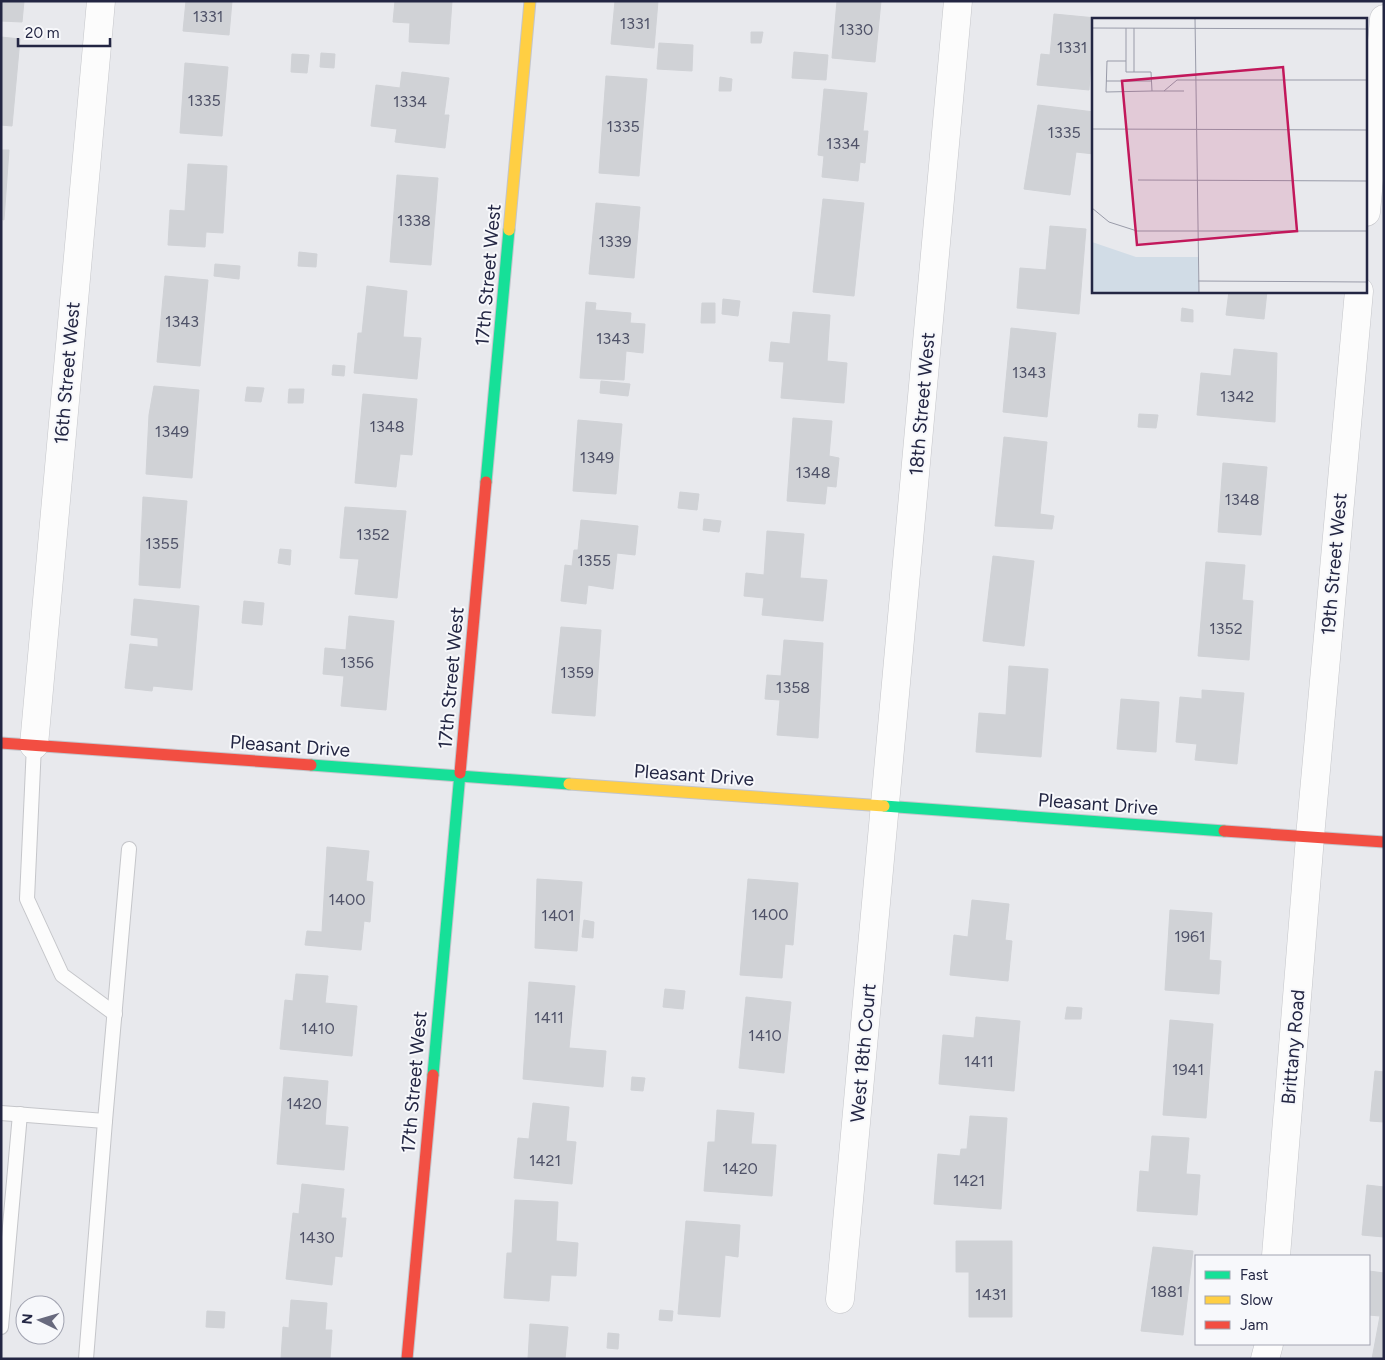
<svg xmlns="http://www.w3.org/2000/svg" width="1385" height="1360" font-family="Figtree,sans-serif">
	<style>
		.building { fill: #d0d2d6; stroke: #d0d2d6 }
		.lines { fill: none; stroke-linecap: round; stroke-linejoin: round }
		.lane-casing { stroke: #c5c6ca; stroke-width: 16 }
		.street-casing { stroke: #c5c6ca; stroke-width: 29 }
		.fast-casing { stroke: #c3c5cb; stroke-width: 13 }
		.slow-casing { stroke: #c3c5cb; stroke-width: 13 }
		.jam-casing { stroke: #c3c5cb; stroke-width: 13 }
		.lane { stroke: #fcfcfc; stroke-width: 14 }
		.street { stroke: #fcfcfc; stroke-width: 28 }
		.fast { stroke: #16e098; stroke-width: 11 }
		.slow { stroke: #ffcf43; stroke-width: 11 }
		.jam { stroke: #f24e42; stroke-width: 11 }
		.labels { text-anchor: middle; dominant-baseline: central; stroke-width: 4; stroke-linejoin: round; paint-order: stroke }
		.number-label { font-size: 16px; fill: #4f5268 }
		.street-label { font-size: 19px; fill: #232643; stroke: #f7f8fb }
		.inset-road { fill: none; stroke: #999ba9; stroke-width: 1 }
		.view { fill: #c2185b; fill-opacity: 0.15; stroke: #c2185b; stroke-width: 2.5 }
		.inset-edge { fill: none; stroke: #232643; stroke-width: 2.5 }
	</style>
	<rect width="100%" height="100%" fill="#e8e9ed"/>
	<g class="building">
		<path d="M1 1H24L22 22 1 21Z"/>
		<path d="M186 1H232L229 35 183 31Z"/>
		<path d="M395 1H452L449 44 409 42 410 23 393 22Z"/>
		<path d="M615 1H658L654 48 611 44Z"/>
		<path d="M837 1H881L875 62 832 58Z"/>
		<path d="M1054 14 1096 18 1094 19 1089 90 1037 85 1041 54 1050 55Z"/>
		<path d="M751 32H763L761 43H751Z"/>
		<path d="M1 37 20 39 12 126 1 125Z"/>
		<path d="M659 43 693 45 692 71 657 69Z"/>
		<path d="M794 52 828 55 826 80 792 78Z"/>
		<path d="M321 53 335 54 334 68 320 67Z"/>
		<path d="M292 54 309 55 307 73 291 72Z"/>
		<path d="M185 63 228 67 222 136 180 133Z"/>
		<path d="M402 72 449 78 444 115H449L445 148 395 142 397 129 371 126 376 85 400 88Z"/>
		<path d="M606 76 647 79 639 176 599 173Z"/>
		<path d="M720 77 732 79 731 91H719Z"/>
		<path d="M824 89 867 93 863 131H868L865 163 860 162 858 181 822 177 824 156 818 155Z"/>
		<path d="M1038 105 1094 112V154L1076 152 1070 195 1024 189Z"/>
		<path d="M1 150H9L4 220 1 219Z"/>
		<path d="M188 164 227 166 223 233 206 232 205 247 168 245 170 210 185 211Z"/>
		<path d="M397 175 438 178 431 265 390 262Z"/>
		<path d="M823 199 864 203 854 296 813 292Z"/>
		<path d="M596 203 640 207 634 278 589 274Z"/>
		<path d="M1050 226 1086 229 1079 314 1017 308 1020 268 1046 270Z"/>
		<path d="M299 252 317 254 316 267 298 266Z"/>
		<path d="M215 264 240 266 239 279 214 276Z"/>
		<path d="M165 276 208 280 200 366 157 362Z"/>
		<path d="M367 286 407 291 403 337 421 338 417 379 354 373 358 333H362Z"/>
		<path d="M1229 291H1267L1264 319 1226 315Z"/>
		<path d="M723 299 740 301 738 316 722 314Z"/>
		<path d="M586 302 596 303 595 310 631 313 630 323 645 324 643 353 626 351 624 380 580 378Z"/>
		<path d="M702 303H715V323H701Z"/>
		<path d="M1182 308 1193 310V322L1181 321Z"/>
		<path d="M793 312 830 315 827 361 847 363 844 403 781 398 784 362 769 361 771 342 790 344Z"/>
		<path d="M1011 328 1056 333 1047 417 1003 412Z"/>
		<path d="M1234 349 1277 353 1275 422 1197 415 1201 373 1231 376Z"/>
		<path d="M333 365 345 366 344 376 332 375Z"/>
		<path d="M601 381 630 384 628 396 600 393Z"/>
		<path d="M154 386 199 390 192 478 146 474 149 415Z"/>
		<path d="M247 387 264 388 261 402 245 401Z"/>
		<path d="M289 389H304L303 403H288Z"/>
		<path d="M363 394 417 399 412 455 400 454 396 487 355 483Z"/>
		<path d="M1139 414 1158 415 1156 428 1138 427Z"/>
		<path d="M793 418 832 421 829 456 839 458 836 487 827 486 825 504 787 501Z"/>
		<path d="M578 420 622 424 616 494 573 491Z"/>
		<path d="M1004 437 1047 442 1040 514 1054 516 1052 529 995 526Z"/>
		<path d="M1223 463 1267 467 1261 535 1218 532Z"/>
		<path d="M680 492 699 494 697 510 678 508Z"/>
		<path d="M143 497 187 501 180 588 139 585Z"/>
		<path d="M345 507 406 511 397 598 355 594 359 559 340 558Z"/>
		<path d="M704 519 721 521 719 532 703 530Z"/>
		<path d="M581 520 638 526 635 555 617 553 613 589 588 585 586 604 561 601 565 565 572 566 574 550H578Z"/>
		<path d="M767 531 804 534 800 578 827 580 823 621 762 615 764 598 744 596 746 573 764 575Z"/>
		<path d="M280 549 291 550 290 565 278 563Z"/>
		<path d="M993 556 1034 561 1024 646 983 641Z"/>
		<path d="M1206 562 1245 565 1242 600 1253 601 1249 660 1198 656Z"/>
		<path d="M134 599 199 606 192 690 153 686 152 691 125 688 130 644 158 647V638L131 635Z"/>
		<path d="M244 601 264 603 262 625 242 623Z"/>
		<path d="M349 616 394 621 386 710 341 706 344 676 323 674 325 648 346 650Z"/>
		<path d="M561 627 601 630 595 716 552 713Z"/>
		<path d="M784 640 823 643 818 738 777 735 780 700 765 699 767 675 781 676Z"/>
		<path d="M1009 666 1048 669 1041 757 976 752 979 713 1006 715Z"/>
		<path d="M1202 690 1244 693 1237 764 1195 760 1197 744 1176 742 1180 697 1202 699Z"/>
		<path d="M1121 699 1159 702 1156 752 1117 749Z"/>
		<path d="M327 847 369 851 366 881 373 882 370 922 364 921 361 950 305 945 307 931 322 932Z"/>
		<path d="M537 879 582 882 577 951 535 948Z"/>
		<path d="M748 879 798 883 793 945 785 944 782 978 740 975Z"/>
		<path d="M972 900 1009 904 1005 940 1012 941 1008 981 950 975 954 935 968 937Z"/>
		<path d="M1170 910 1212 913 1209 960 1221 961 1219 994 1165 990Z"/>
		<path d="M584 920 594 922 593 938 582 937Z"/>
		<path d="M296 974 328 976 325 1003 357 1006 352 1056 280 1049 285 1000 293 1001Z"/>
		<path d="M529 982 575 986 569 1048 606 1051 603 1087 523 1079Z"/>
		<path d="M665 989 685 991 683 1009 663 1007Z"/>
		<path d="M746 997 791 1002 784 1073 739 1068Z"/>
		<path d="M1067 1007 1082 1008 1081 1019H1065Z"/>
		<path d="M976 1017 1020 1021 1014 1091 939 1084 943 1035 974 1038Z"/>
		<path d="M1170 1020 1213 1024 1206 1118 1163 1115Z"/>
		<path d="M1375 1071 1384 1072V1122L1370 1121Z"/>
		<path d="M284 1077 328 1081 325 1125 348 1127 344 1170 277 1164Z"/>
		<path d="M632 1077 645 1078 643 1091 631 1090Z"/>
		<path d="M533 1103 569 1107 566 1141 576 1142 572 1184 514 1178 518 1138 529 1139Z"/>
		<path d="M717 1110 754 1113 751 1144 776 1145 772 1196 704 1191 708 1142H715Z"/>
		<path d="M970 1116 1007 1118 1001 1209 934 1204 938 1154 960 1156 961 1149H967Z"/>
		<path d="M1152 1136 1189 1138 1186 1174 1200 1175 1197 1215 1137 1211 1140 1171 1149 1172Z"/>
		<path d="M302 1184 344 1189 341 1218H346L342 1257 335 1256 332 1285 286 1279 293 1213 299 1214Z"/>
		<path d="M1367 1185 1384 1187V1237L1362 1235Z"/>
		<path d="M515 1200 558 1202 556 1241 578 1243 576 1276 551 1275 549 1301 504 1298 507 1253H512Z"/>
		<path d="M686 1221 740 1225 738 1257 725 1255 720 1317 678 1314Z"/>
		<path d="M956 1241H1012V1317H969V1272H956Z"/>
		<path d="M1153 1247 1193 1251 1183 1335 1141 1331Z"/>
		<path d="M1369 1271 1384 1273V1359H1372L1380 1316 1369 1315Z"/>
		<path d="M291 1300 327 1303 325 1330H332L330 1359H281L283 1327 289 1328Z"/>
		<path d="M660 1310 673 1311 672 1321 659 1320Z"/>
		<path d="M207 1311 225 1312 224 1328 206 1327Z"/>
		<path d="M530 1324 568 1327 565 1359H528Z"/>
		<path d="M608 1333 619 1334 618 1349 607 1348Z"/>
	</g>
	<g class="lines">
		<defs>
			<g id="lane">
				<path d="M34 745 27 899 62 975 115 1014"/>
				<path d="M1 1113 105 1121 129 849"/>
				<path d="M1 1327 20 1114"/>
				<path d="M86 1359 105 1121"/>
			</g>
			<g id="street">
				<path d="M1366 212 1384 19"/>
				<path d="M34 745 101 1"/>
				<path d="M1276 1256 1310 837 1359 291"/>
				<path d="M840 1299 958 1"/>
				<path d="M1265 1359 1269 1344"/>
			</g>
			<g id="fast">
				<path d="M486 482 509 230"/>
				<path d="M311 765 569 784"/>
				<path d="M884 806 1224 831"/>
				<path d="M433 1075 460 773"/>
			</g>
			<g id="slow">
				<path d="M509 230 530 1"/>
				<path d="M569 784 884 806"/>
			</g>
			<g id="jam">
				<path d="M1 743 311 765"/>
				<path d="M460 773 486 482"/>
				<path d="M1224 831 1384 842"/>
				<path d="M407 1359 433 1075"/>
			</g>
		</defs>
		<use href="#lane" class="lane-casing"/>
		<use href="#street" class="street-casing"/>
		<use href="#fast" class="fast-casing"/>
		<use href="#slow" class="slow-casing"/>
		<use href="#jam" class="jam-casing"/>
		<use href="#lane" class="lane"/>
		<use href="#street" class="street"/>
		<use href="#fast" class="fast"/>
		<use href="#slow" class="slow"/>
		<use href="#jam" class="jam"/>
	</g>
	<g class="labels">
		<g class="number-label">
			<text x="208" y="16">1331</text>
			<text x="635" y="23">1331</text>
			<text x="856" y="29">1330</text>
			<text x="1072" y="47">1331</text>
			<text x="204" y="100">1335</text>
			<text x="410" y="101">1334</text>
			<text x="623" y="126">1335</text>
			<text x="1064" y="132">1335</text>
			<text x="843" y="143">1334</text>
			<text x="414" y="220">1338</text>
			<text x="615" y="241">1339</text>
			<text x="182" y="321">1343</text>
			<text x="613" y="338">1343</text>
			<text x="1029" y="372">1343</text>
			<text x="1237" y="396">1342</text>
			<text x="387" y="426">1348</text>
			<text x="172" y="431">1349</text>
			<text x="597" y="457">1349</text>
			<text x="813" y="472">1348</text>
			<text x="1242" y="499">1348</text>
			<text x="373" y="534">1352</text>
			<text x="162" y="543">1355</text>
			<text x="594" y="560">1355</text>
			<text x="1226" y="628">1352</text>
			<text x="357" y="662">1356</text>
			<text x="577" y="672">1359</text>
			<text x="793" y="687">1358</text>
			<text x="347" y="899">1400</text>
			<text x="770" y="914">1400</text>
			<text x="558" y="915">1401</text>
			<text x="1190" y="936">1961</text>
			<text x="549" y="1017">1411</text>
			<text x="318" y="1028">1410</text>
			<text x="765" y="1035">1410</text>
			<text x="979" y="1061">1411</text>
			<text x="1188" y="1069">1941</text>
			<text x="304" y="1103">1420</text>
			<text x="545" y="1160">1421</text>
			<text x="740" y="1168">1420</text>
			<text x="969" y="1180">1421</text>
			<text x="317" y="1237">1430</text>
			<text x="1167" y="1291">1881</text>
			<text x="991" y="1294">1431</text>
		</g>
		<g class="street-label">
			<text transform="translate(488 275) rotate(-85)">17th Street West</text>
			<text transform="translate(67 373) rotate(-85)">16th Street West</text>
			<text transform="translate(922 404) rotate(-85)">18th Street West</text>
			<text transform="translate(1334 564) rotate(-85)">19th Street West</text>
			<text transform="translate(451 678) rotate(-85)">17th Street West</text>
			<text transform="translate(290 746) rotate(4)">Pleasant Drive</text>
			<text transform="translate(694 775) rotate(4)">Pleasant Drive</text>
			<text transform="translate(1098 804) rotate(4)">Pleasant Drive</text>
			<text transform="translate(1293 1047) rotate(-85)">Brittany Road</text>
			<text transform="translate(863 1053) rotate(-85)">West 18th Court</text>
			<text transform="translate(414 1082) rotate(-85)">17th Street West</text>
		</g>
	</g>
	<g transform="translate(1092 18)">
		<rect width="275" height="275" fill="#e8e9ed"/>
		<path d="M0 224 44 239H106L107 275H0Z" fill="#d1dce6"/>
		<path class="inset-road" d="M103 0 107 275M0 10 275 11M34 10V54H42V10M34 43H15L14 74 60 73M42 54H59L60 73H92M14 63H60M72 73 85 62H275M0 111 275 112M46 162 275 163M0 190 17 204 45 213H275M106 263 275 264"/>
		<path class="view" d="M191 49 205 213 45 227 30 63Z"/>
		<rect width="275" height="275" class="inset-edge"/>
	</g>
	<rect width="1385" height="1360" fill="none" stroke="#232643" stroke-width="5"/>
	<rect x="1195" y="1255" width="175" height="90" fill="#f7f8fb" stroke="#a2a4b1"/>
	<rect x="1205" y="1271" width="25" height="8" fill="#16e098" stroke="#a2a4b1"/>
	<text x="1240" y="1280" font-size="15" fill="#232643">Fast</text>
	<rect x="1205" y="1296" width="25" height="8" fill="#ffcf43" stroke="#a2a4b1"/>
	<text x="1240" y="1305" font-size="15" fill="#232643">Slow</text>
	<rect x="1205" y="1321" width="25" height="8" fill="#f24e42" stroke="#a2a4b1"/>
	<text x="1240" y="1330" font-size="15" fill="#232643">Jam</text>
	<g transform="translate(40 1320) rotate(275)"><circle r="24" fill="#f7f8fb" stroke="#a2a4b1"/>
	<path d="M0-4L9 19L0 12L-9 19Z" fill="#686a7e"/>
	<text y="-8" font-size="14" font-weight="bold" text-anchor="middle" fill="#232643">N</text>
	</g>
	<path d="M18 38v8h92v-8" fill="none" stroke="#232643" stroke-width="2.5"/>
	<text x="25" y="38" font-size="15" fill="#232643" stroke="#f7f8fb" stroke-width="4" paint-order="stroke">20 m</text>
</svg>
